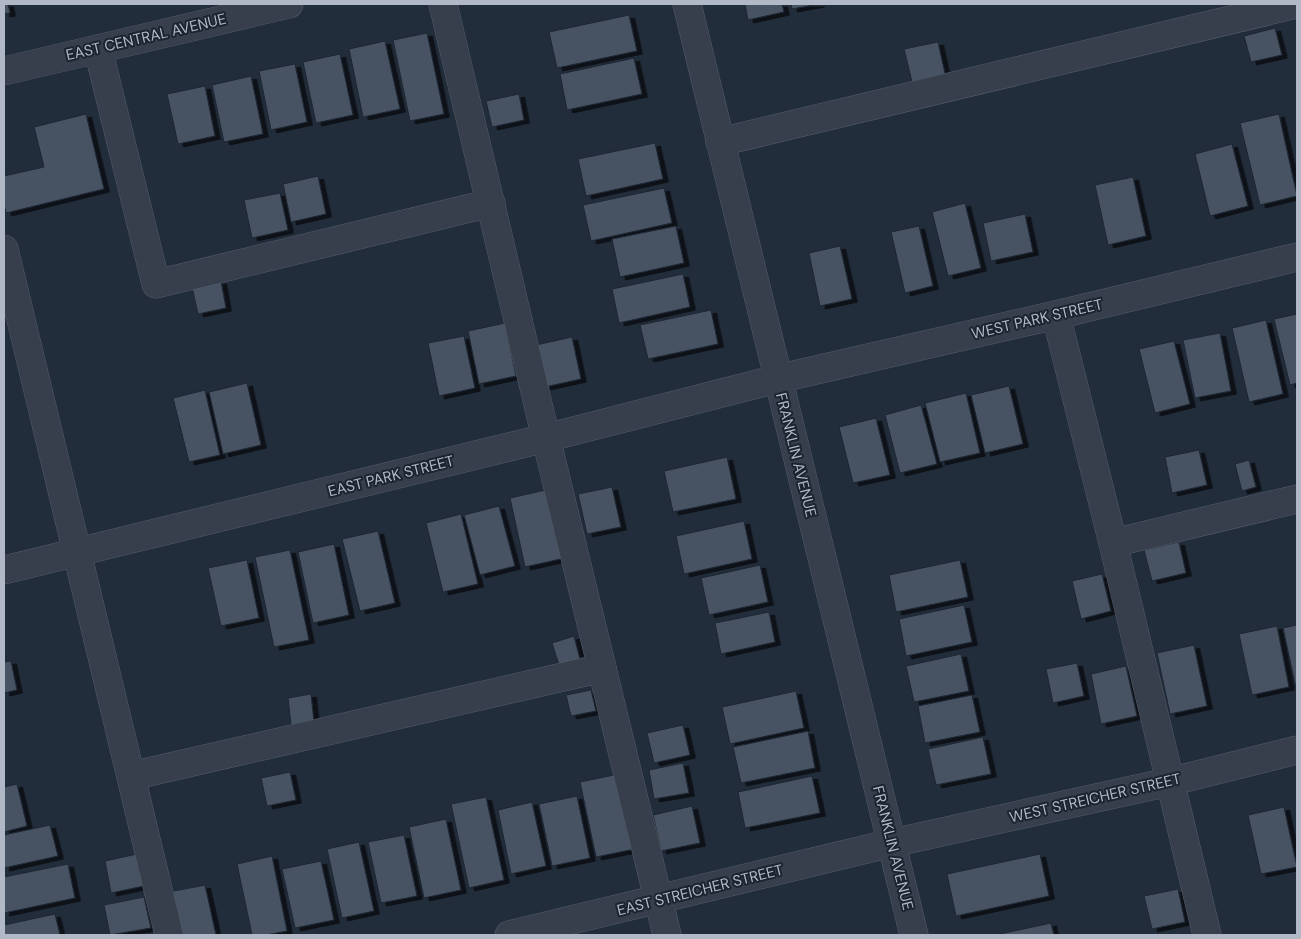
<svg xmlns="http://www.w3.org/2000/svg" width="1301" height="939" font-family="'DM Sans',sans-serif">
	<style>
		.building { fill: #465262; stroke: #1d2632; filter: url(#shadow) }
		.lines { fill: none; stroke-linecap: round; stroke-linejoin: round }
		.minor-casing { stroke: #545c69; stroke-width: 29 }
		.minor { stroke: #363f4b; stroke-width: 28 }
		.labels { text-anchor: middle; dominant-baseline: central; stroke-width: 4; stroke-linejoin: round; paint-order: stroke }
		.street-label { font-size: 15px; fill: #b1b9c7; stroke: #1b2430 }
	</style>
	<defs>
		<filter id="shadow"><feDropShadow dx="5.5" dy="3" stdDeviation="0" flood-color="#0009"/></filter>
	</defs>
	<rect width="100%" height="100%" fill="#222d3b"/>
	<g class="building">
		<path d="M4 4H8L10 13 4 14Z"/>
		<path d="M745 4H782L784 12 748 20Z"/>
		<path d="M791 4H819L792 9Z"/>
		<path d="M629 15 637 51 557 68 549 32Z"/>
		<path d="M1275 28 1282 55 1251 62 1244 36Z"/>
		<path d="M427 33 444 114 410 121 393 40Z"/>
		<path d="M385 41 400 109 363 117 349 49Z"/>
		<path d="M938 42 946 78 913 86 904 49Z"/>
		<path d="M340 54 353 115 316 123 303 62Z"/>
		<path d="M634 58 642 94 567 110 560 74Z"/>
		<path d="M295 64 307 122 271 130 259 71Z"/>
		<path d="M251 76 263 134 224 142 212 85Z"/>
		<path d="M205 86 215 136 178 144 167 94Z"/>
		<path d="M519 94 524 120 492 127 486 101Z"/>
		<path d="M86 114 104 189 6 213 4 204V176L44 167 34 127Z"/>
		<path d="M1279 114 1297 196 1260 205 1240 123Z"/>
		<path d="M655 143 663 179 586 196 578 159Z"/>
		<path d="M1232 144 1248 206 1210 216 1195 154Z"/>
		<path d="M318 176 326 214 291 222 283 184Z"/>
		<path d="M1133 177 1146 236 1108 245 1095 185Z"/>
		<path d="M664 188 672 223 591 241 583 205Z"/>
		<path d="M280 193 288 230 252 238 244 200Z"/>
		<path d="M965 203 981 268 948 276 932 212Z"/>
		<path d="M1025 214 1033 252 991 261 983 223Z"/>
		<path d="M676 226 684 263 620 277 612 239Z"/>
		<path d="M919 226 933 286 905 293 891 232Z"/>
		<path d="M840 246 852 299 820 306 809 253Z"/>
		<path d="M683 274 690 307 619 323 612 289Z"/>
		<path d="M221 281 226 308 198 314 192 287Z"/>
		<path d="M711 310 718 344 648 359 640 325Z"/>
		<path d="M1297 314V383L1290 385 1274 319Z"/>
		<path d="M1266 320 1283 394 1249 402 1232 328Z"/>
		<path d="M505 323 516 376 479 384 468 331Z"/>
		<path d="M1220 333 1231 391 1195 398 1183 340Z"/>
		<path d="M464 336 475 388 439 396 428 343Z"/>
		<path d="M572 337 581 379 545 387 536 345Z"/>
		<path d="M1174 341 1190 404 1155 413 1139 349Z"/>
		<path d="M247 383 261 445 223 454 209 392Z"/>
		<path d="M1009 386 1023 444 985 453 971 395Z"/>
		<path d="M205 390 220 455 189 462 173 398Z"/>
		<path d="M966 393 980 453 940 462 925 403Z"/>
		<path d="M921 405 937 464 900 473 885 415Z"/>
		<path d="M876 418 890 475 853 483 839 427Z"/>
		<path d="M1199 450 1207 485 1172 493 1165 457Z"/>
		<path d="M727 457 736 499 673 512 664 471Z"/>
		<path d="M1249 460 1256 487 1242 491 1235 464Z"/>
		<path d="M612 487 621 527 587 534 578 494Z"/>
		<path d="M550 489 565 558 525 567 510 498Z"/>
		<path d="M499 506 515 566 480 575 464 515Z"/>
		<path d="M461 514 478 584 443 592 426 523Z"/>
		<path d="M744 521 752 559 684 574 676 536Z"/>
		<path d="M378 531 395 603 360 611 342 539Z"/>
		<path d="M1179 542 1186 573 1152 581 1144 550Z"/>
		<path d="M334 544 349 615 313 623 298 552Z"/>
		<path d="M290 550 309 640 274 647 255 557Z"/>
		<path d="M247 560 259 618 221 626 208 568Z"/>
		<path d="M960 560 968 597 896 612 889 575Z"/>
		<path d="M760 565 768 602 709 615 701 578Z"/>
		<path d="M1102 574 1111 611 1081 619 1072 581Z"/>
		<path d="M964 605 972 642 906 656 899 619Z"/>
		<path d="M769 612 775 642 721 654 715 623Z"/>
		<path d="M1297 625V688H1296L1283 628Z"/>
		<path d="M1277 626 1289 687 1252 695 1239 634Z"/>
		<path d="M574 636 580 659 559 665 552 643Z"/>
		<path d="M1194 645 1207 706 1170 714 1157 653Z"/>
		<path d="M961 654 969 691 914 702 906 666Z"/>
		<path d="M11 661 17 690 4 693V662Z"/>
		<path d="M1077 663 1084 696 1053 703 1046 669Z"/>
		<path d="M1126 666 1137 716 1101 724 1091 674Z"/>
		<path d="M591 690 596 711 571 716 566 695Z"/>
		<path d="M796 691 804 728 730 744 722 707Z"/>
		<path d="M311 694 314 722 291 725 288 698Z"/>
		<path d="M972 695 980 732 925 743 918 706Z"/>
		<path d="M683 725 690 755 654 763 647 733Z"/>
		<path d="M808 731 815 768 741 783 733 747Z"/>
		<path d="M983 737 991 774 936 785 928 749Z"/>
		<path d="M683 763 689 793 654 799 649 770Z"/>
		<path d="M290 772 296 800 267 806 261 778Z"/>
		<path d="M619 774 635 849 596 857 580 782Z"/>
		<path d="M812 776 820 813 745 828 738 792Z"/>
		<path d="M17 784 27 826 4 832V787Z"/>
		<path d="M577 796 590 858 552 866 539 804Z"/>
		<path d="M486 797 504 880 469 888 451 804Z"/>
		<path d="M532 802 546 866 511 874 498 810Z"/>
		<path d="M692 806 700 843 661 851 653 815Z"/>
		<path d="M1284 807 1297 867 1261 874 1248 815Z"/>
		<path d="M446 819 461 890 424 898 409 827Z"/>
		<path d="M50 825 58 856 4 868V835Z"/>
		<path d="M404 835 417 896 381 903 368 842Z"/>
		<path d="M359 842 374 911 342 918 327 849Z"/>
		<path d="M137 854 144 886 111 893 105 861Z"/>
		<path d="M1040 854 1049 896 956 916 947 874Z"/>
		<path d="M272 856 287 931 266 935H252L237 864Z"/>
		<path d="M321 861 334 920 295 928 282 869Z"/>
		<path d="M68 864 75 898 4 913V877Z"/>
		<path d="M205 885 216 935H179L169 892Z"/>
		<path d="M1178 889 1185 922 1152 929 1144 896Z"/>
		<path d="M144 897 151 928 110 935 104 905Z"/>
		<path d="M55 914 60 935H4V925Z"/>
		<path d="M1051 923 1054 935H1000V934Z"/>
	</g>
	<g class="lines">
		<defs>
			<g id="minor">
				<path d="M443 4 546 438 667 935"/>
				<path d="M687 4 914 935"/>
				<path d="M98 49 156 284 491 203"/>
				<path d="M4 71 289 4"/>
				<path d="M720 142 1297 4"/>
				<path d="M4 249 169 935"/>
				<path d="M1056 315 1113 543 1207 935"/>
				<path d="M1113 543 1297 499"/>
				<path d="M4 570 546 438 777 379 1056 315 1297 257"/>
				<path d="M131 776 602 668"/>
				<path d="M509 935 892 843 1169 782 1297 750"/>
			</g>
		</defs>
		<use href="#minor" class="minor-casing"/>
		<use href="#minor" class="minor"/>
	</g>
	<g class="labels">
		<g class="street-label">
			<text transform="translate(146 37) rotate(-13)">EAST CENTRAL AVENUE</text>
			<text transform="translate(1037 319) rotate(-13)">WEST PARK STREET</text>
			<text transform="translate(796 455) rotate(76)">FRANKLIN AVENUE</text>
			<text transform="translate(391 476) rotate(-14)">EAST PARK STREET</text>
			<text transform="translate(1095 798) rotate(-13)">WEST STREICHER STREET</text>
			<text transform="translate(893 848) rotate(76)">FRANKLIN AVENUE</text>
			<text transform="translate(700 890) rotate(-14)">EAST STREICHER STREET</text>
		</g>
	</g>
	<rect width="1301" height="939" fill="none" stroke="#b1b9c7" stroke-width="10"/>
</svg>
